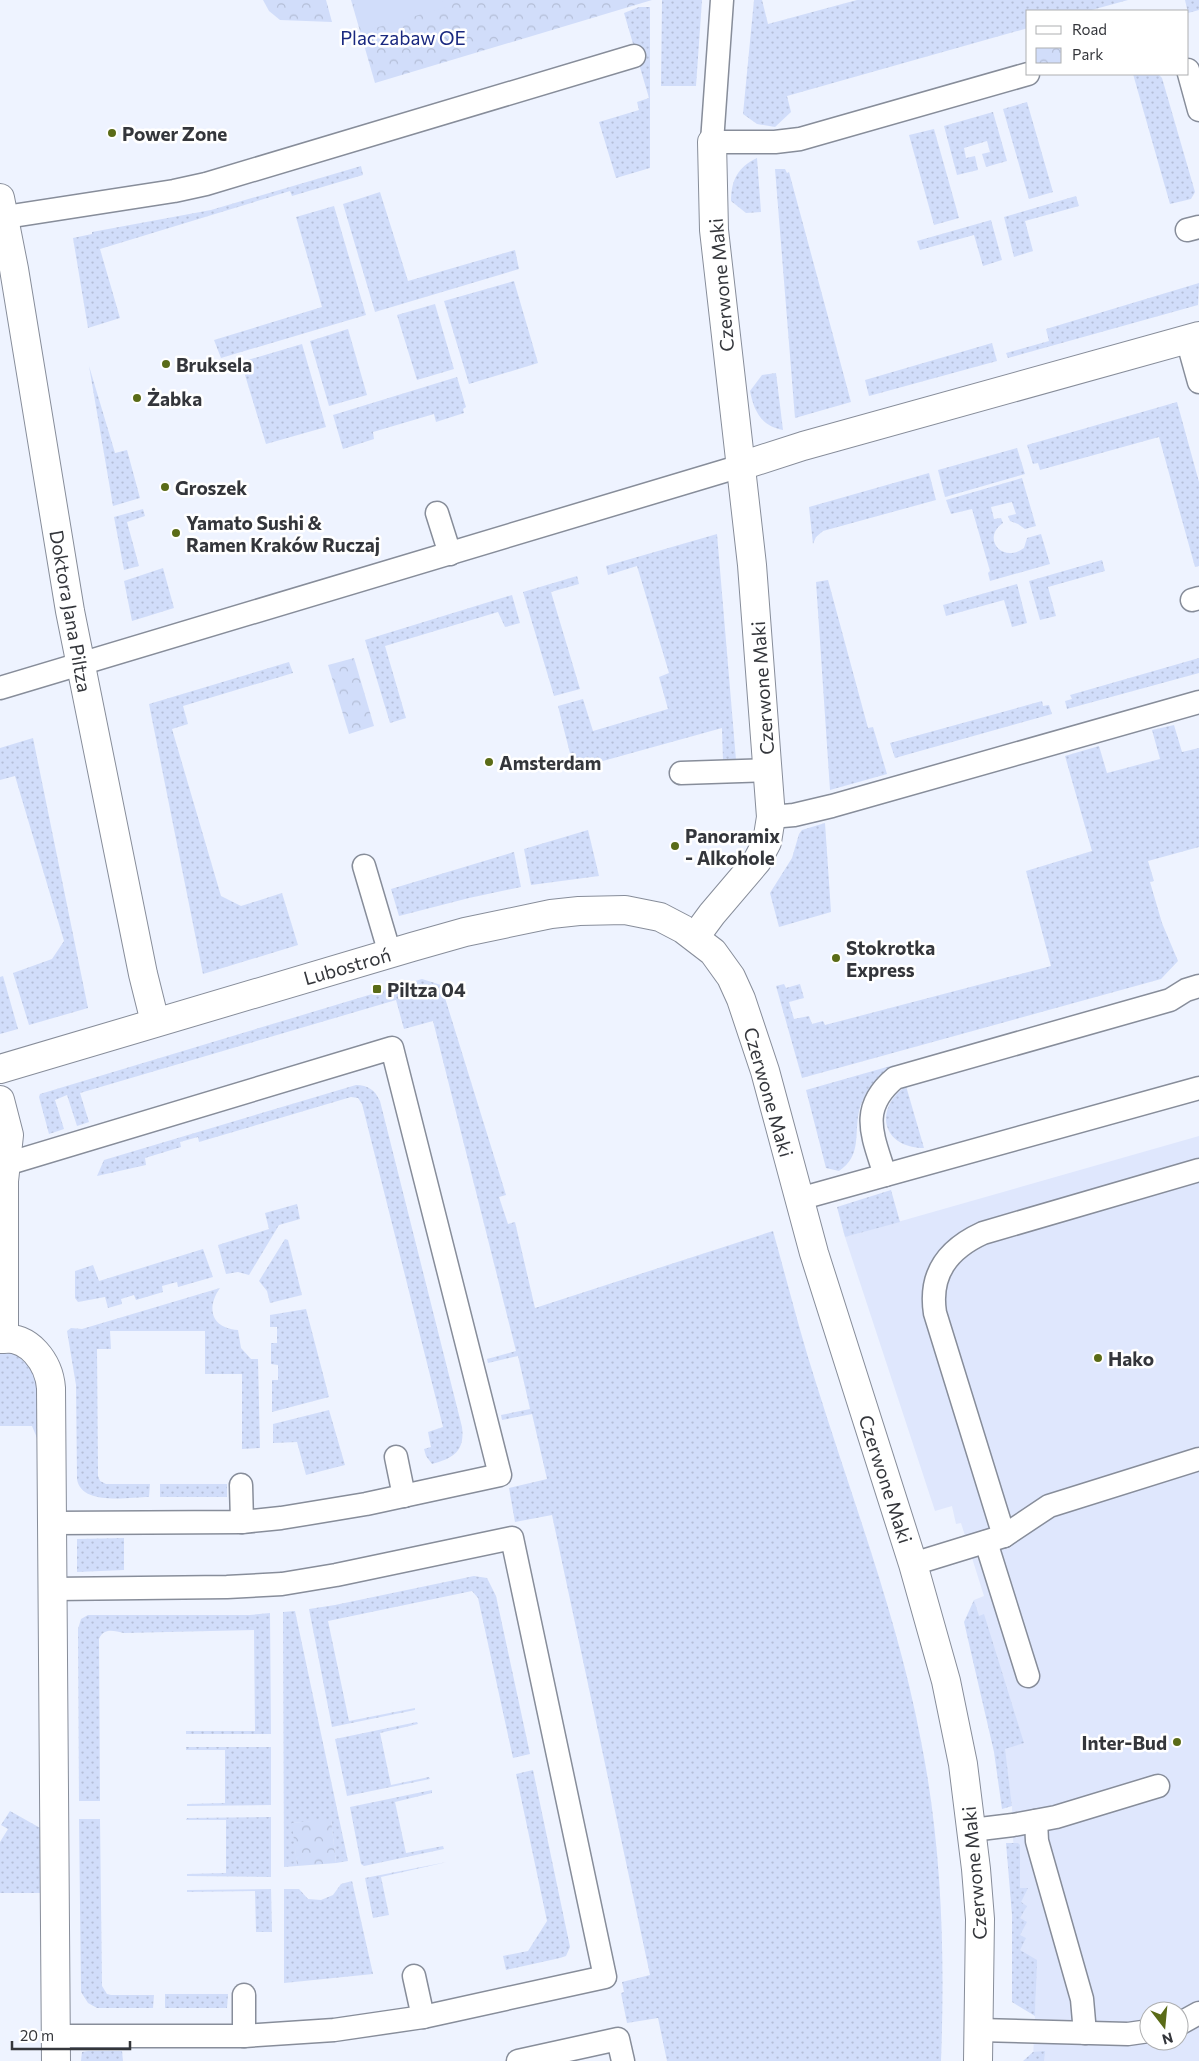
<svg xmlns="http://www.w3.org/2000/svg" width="1199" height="2061" font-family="Commissioner,sans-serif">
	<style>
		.built { fill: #dfe7fd; fill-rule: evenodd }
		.grass { fill: url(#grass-dots) }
		.park { fill: url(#park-crowns) }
		.garden { fill: #d1ddfa }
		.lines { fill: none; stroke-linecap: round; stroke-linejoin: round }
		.service-casing { stroke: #878d9a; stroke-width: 25 }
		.minor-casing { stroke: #878d9a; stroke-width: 30 }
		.service { stroke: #fff; stroke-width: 22 }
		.minor { stroke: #fff; stroke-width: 28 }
		.poi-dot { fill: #5a6b17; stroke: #fff; stroke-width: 2 }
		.labels { text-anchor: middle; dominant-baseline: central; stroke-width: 5; stroke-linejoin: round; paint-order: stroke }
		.park-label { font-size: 19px; fill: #1a2980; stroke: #fff }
		.poi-label { font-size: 19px; font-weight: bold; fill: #34363b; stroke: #fff; text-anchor: start }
		.street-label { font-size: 19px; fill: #34363b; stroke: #fff }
	</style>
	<defs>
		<pattern id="grass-dots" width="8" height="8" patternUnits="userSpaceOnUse" patternTransform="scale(1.25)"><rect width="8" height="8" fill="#d1ddfa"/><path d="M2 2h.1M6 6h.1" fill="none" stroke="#b4bed7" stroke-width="1.8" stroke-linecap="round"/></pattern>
		<pattern id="park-crowns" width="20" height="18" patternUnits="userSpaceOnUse" patternTransform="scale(1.25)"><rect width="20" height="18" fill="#d1ddfa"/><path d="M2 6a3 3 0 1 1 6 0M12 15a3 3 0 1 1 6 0" fill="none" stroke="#b4bed7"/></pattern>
	</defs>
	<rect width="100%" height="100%" fill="#eef3ff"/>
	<path class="built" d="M1199 1136V2061H1033L1036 1989 1018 1981 1012 1806 1004 1747 974 1600 984 1596 961 1523 956 1524 952 1506 935 1511 845 1237ZM1149 2011H1179V2041H1149Z"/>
	<g class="grass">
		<path d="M662 0H702L696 86H661Z"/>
		<path d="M754 0H762L768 24 857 0H1128L1088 11H1028V28L787 96 791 112 775 127 757 124 743 114Z"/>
		<path d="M1185 0H1199V10L1188 13Z"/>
		<path d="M639 7H650V168L616 178 599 122 639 110 637 102 649 98 624 13Z"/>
		<path d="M1133 74H1158L1162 78 1195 192 1191 199 1170 204Z"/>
		<path d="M1027 102 1053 192 1029 199 1003 109Z"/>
		<path d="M993 112 1007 161 986 167 982 154 990 152 987 141 964 148 966 158 975 156 978 170 957 175 944 126Z"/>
		<path d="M934 129 959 218 934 225 909 135Z"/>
		<path d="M757 158 761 212 746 213 731 201C731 180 738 167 757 158Z"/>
		<path d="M361 166 363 175 292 196 290 191 100 249 120 318 88 328 73 238 92 234V232L211 210Z"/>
		<path d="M775 169H785L787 173 789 172 851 402 795 418Z"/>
		<path d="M380 192 408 281 515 250 519 269 375 312 343 204Z"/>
		<path d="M1076 196 1079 206 1025 221 1033 251 1014 257 1004 217Z"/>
		<path d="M334 206 366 315 221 358 214 340 322 307 296 217Z"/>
		<path d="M991 220 1002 260 983 266 974 235 920 250 917 241Z"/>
		<path d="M514 281 538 363 469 384 444 301Z"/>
		<path d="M1199 283 1198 305 1008 358 1006 353 1049 341 1046 329Z"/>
		<path d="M435 304 454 369 417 380 397 315Z"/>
		<path d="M348 329 367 395 329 406 310 341Z"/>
		<path d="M992 343 997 361 869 396 865 380Z"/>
		<path d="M302 344 326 427 266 444 241 362Z"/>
		<path d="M89 366 115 453 127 450 140 498 113 506Z"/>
		<path d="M776 373 783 430C761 426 754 411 750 391L762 375Z"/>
		<path d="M457 377 466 407 463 409 464 413 436 422 434 414 373 432 374 439 343 449 333 415Z"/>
		<path d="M1177 402 1199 482V566L1195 567 1159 437 1040 470 1038 463 1033 464 1027 445Z"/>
		<path d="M1017 448 1025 474 945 497 938 470Z"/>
		<path d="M929 473 936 500 823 531 816 537 813 544 809 507Z"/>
		<path d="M1022 478 1036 526 1025 529 1018 524 1010 521 1008 516 1016 514 1012 502 991 507 994 519 1001 518 1003 523C981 538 1002 564 1024 548L1027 538 1041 534 1050 564 990 581 988 573 990 571 972 509 951 514 946 500Z"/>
		<path d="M143 509 145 516 127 522 139 566 124 570 114 517Z"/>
		<path d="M717 534 736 760 723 761 722 728 574 769 558 706 583 699 593 731 668 709 659 677 669 673 637 566 608 575 606 566Z"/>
		<path d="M1102 560 1105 571 1048 587 1056 616 1040 620 1029 581Z"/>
		<path d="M163 568 174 608 132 621 124 581Z"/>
		<path d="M577 576 579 584 551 592 580 689 554 696 523 592Z"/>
		<path d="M828 580 868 728 873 727 887 774 830 790 816 582Z"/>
		<path d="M1017 584 1027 623 1012 627 1004 600 946 616 943 605Z"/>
		<path d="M512 595 520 623 505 627 498 612 385 646 406 718 390 723 365 640Z"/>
		<path d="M1199 658V673L1067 709 1065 701 1072 699 1070 695Z"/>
		<path d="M289 662 293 673 183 706 188 724 172 729 221 896 241 906 282 893 298 945 203 974 149 704Z"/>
		<path d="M1042 701 1043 706 1049 705 1052 714 895 758 890 743Z"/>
		<path d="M1174 725 1182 752 1199 748V847L1148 861 1154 881 1150 882 1162 923 1178 961 1161 979 802 1078 776 986 784 984 786 988 800 984 804 998 789 1002 794 1019 809 1016 812 1024 823 1021 825 1025 1051 966 1026 871 1092 851 1065 756 1099 746 1107 773 1160 759 1152 730Z"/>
		<path d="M33 738 88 1008 29 1025 13 973 52 959 64 941 15 776 0 780V748Z"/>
		<path d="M825 823 831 912 779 927 770 893 792 858 799 834 802 830Z"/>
		<path d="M588 830 599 876 531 885 524 849Z"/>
		<path d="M514 852 521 887 469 898 399 916 391 889Z"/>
		<path d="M3 976 18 1029 0 1034V977Z"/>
		<path d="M422 979 441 985 506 1195 499 1197 508 1224 515 1222 535 1308 773 1231C787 1281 800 1333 816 1383 853 1502 898 1618 921 1741 942 1847 945 1953 941 2061H667L658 2018 627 2023 621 1993 624 1992 622 1982 650 1975 552 1515 515 1522 509 1488 547 1479 532 1414 502 1420 501 1415 530 1409 518 1356 488 1363 487 1359 516 1351 433 1021 404 1029 396 1000 80 1093 89 1122 77 1126 67 1095 55 1100 64 1129 49 1134 39 1097 40 1094Z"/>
		<path d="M894 1065C877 1076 864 1091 859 1111 854 1134 862 1156 839 1171L826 1168 806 1090Z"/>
		<path d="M356 1085C368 1085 375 1090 380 1101L462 1427C465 1451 454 1458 432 1464L426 1456 424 1449 431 1447 428 1432 443 1427 362 1104 358 1098 351 1097 199 1142 198 1137 180 1142 181 1147 145 1158 146 1165 97 1176 104 1160Z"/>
		<path d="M906 1086 924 1148C882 1148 873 1109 906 1086Z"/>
		<path d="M891 1190 900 1222 845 1237 837 1207Z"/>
		<path d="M297 1204 300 1219 279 1225 249 1275 238 1272 226 1274 218 1245 269 1229 265 1213Z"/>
		<path d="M285 1239 288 1240 302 1295 270 1303 267 1291 259 1281Z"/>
		<path d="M203 1249 213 1277 178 1287 177 1282 162 1286 163 1292 136 1300 134 1295 121 1299 122 1304 108 1308 105 1297 78 1302 75 1298V1271L93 1265 99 1281Z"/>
		<path d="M220 1288C206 1308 211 1328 238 1330L241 1348 251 1359H258L260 1448 242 1449V1374H205V1331H110L111 1349H97L98 1476 100 1481 106 1484H150L149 1497C128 1497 81 1506 77 1479L76 1385 67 1331 71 1328 82 1329Z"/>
		<path d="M306 1309 329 1397 272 1412V1380H278V1365L271 1364V1343H277V1327H270V1315Z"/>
		<path d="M0 1352H11L24 1357 39 1376 40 1445 32 1426H0Z"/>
		<path d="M329 1410 345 1465 306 1475 297 1442 273 1443V1424Z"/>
		<rect x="160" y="1484" width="67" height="13"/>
		<path d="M124 1538V1570L77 1572V1539Z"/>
		<path d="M474 1576 487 1578 496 1596 530 1754 513 1758 478 1598 472 1591 328 1621 349 1721 415 1708V1710L332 1727 309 1609 335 1605Z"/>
		<path d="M974 1600 979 1616 984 1614 1024 1743 1005 1749 1012 1806 1002 1809 994 1752 964 1622Z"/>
		<path d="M295 1611 348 1861 336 1863 331 1820 293 1823 297 1866 284 1867 283 1612Z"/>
		<path d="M270 1613 271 1734H186V1731H255L254 1630 124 1633C114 1631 104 1627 99 1639L100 1801H79L78 1629 81 1619 88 1615H250Z"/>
		<path d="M417 1722 418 1724 380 1733 391 1785 429 1777 430 1779 347 1796 335 1739Z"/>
		<path d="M186 1747H271V1805L187 1806V1804L225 1803V1750H186Z"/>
		<path d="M533 1770 570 1947 566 1956 560 1958 506 1970 503 1956 528 1951 547 1921 516 1774Z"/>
		<path d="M432 1790V1793L395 1802 406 1853 443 1846 444 1849 364 1866 361 1864 350 1807Z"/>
		<path d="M10 1811 42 1829 43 1893H0V1842L8 1829 1 1825Z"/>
		<path d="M271 1817V1877L187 1876V1874L226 1873V1820H186L187 1818Z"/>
		<path d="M79 1819H100L102 1986 107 1994 111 1995H154L153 2008H97L88 2003 81 1992Z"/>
		<path d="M1006 1843H1018L1020 1845V1888H1028L1021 1902 1027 1906 1020 1918 1027 1922 1020 1935 1026 1938 1020 1950 1037 1960 1035 2016 1012 2002V1915Z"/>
		<path d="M447 1862 381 1877 389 1915 373 1918 365 1878Z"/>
		<path d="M352 1881 373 1974 284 1983V1889H299L308 1899 321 1900 333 1895 341 1884Z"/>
		<path d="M271 1889 272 1932H256L255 1891 187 1892V1890Z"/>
		<path d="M165 1994H228L227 2008H165Z"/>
		<path d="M88 2051H122L123 2061H81L82 2052Z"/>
		<path d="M1045 2051 1044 2061H1023L1033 2052Z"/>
	</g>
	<g class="park">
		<path d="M263 0H326L332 22 280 20 269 11Z"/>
		<path d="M351 0H652L375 83Z"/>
		<path d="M354 658 374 726 349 734 328 665Z"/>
		<path d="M331 1819 336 1863 297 1866 292 1823Z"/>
	</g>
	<path class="garden" d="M353 0H442L445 7 362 32Z"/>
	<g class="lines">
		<defs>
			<g id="service">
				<path d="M722 0 712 142H775L800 139 1028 74"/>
				<path d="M1188 70 1199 110"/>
				<path d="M0 218 174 191 206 184 634 56"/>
				<path d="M1187 230 1199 227"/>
				<path d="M1187 339 1199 382"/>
				<path d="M437 513 450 554"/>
				<path d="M1192 600 1199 598"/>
				<path d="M0 688 741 466"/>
				<path d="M681 773 768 770"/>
				<path d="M771 817 794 815 832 806 1199 702"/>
				<path d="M364 866 390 954"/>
				<path d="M0 1166 392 1048 500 1475 366 1504 281 1518 242 1522 52 1523"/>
				<path d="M885 1175C873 1136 858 1109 895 1078L1170 1000 1186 990 1199 986"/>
				<path d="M799 1199 1199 1088"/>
				<path d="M396 1457 404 1496"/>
				<path d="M241 1485 242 1522"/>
				<path d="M1004 1536 935 1313C929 1274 948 1249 983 1233L1199 1170"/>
				<path d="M986 1542 1028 1676"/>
				<path d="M913 1564 1004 1536 1049 1506 1199 1459"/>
				<path d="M53 1589 227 1587 282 1584 336 1575 512 1538 605 1977 423 2017 334 2030 244 2036H56"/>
				<path d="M1036 1821 1037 1841 1082 1999 1085 2033"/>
				<path d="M972 1830 1013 1825 1056 1817 1158 1786"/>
				<path d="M414 1976 423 2017"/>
				<path d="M244 1995V2036"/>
				<path d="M1179 2024 1199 2013"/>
				<path d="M979 2030 1128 2034 1149 2031"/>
				<path d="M518 2061 618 2039 623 2061"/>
			</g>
			<g id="minor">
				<path d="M0 198 14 269 70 611 143 974 155 1022"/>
				<path d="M741 466 803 446 1199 336"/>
				<path d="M695 937 712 914 757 861 767 842 771 817 752 565 714 230 712 142"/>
				<path d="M0 1069 412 947 465 932 551 914 579 911 625 910 660 917 683 929 713 952 731 977 741 999 765 1071 814 1253 913 1564 946 1681 963 1764 976 1869 980 1919 978 2061"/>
				<path d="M0 1100 9 1135 4 1181V1339"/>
				<path d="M0 1339C29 1334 49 1363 51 1388L56 2061"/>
			</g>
		</defs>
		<use href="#service" class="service-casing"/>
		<use href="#minor" class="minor-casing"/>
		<use href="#service" class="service"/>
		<use href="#minor" class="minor"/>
	</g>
	<g class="poi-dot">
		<circle cx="112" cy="133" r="5"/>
		<circle cx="166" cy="364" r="5"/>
		<circle cx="137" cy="398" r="5"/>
		<circle cx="165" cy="487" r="5"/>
		<circle cx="176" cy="533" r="5"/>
		<circle cx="489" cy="762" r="5"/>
		<circle cx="675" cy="846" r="5"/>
		<circle cx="836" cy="958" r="5"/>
		<rect x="372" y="984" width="10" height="10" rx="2.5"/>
		<circle cx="1098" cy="1358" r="5"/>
		<circle cx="1177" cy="1742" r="5"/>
	</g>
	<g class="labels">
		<g class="park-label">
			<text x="403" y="37">Plac zabaw OE</text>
		</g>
		<g class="poi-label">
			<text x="122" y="133">Power Zone</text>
			<text x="176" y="364">Bruksela</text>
			<text x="147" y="398">Żabka</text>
			<text x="175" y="487">Groszek</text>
			<text x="186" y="522">Yamato Sushi &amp;<tspan x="186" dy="22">Ramen Kraków Ruczaj</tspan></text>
			<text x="499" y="762">Amsterdam</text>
			<text x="685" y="835">Panoramix<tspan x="685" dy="22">- Alkohole</tspan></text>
			<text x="846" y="947">Stokrotka<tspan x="846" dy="22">Express</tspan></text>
			<text x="387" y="989">Piltza 04</text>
			<text x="1108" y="1358">Hako</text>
			<text x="1167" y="1742" text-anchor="end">Inter-Bud</text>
		</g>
		<g class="street-label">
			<text transform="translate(721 285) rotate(-95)">Czerwone Maki</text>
			<text transform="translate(71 611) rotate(80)">Doktora Jana Piltza</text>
			<text transform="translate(762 688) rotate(-94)">Czerwone Maki</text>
			<text transform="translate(347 966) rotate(-16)">Lubostroń</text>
			<text transform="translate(769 1092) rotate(74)">Czerwone Maki</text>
			<text transform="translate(886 1479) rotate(72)">Czerwone Maki</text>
			<text transform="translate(974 1873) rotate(-95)">Czerwone Maki</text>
		</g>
	</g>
	<rect x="1026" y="10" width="162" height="65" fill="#ffffff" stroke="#aeafb1"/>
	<rect x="1036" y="26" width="25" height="8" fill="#ffffff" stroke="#aeafb1"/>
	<text x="1072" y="35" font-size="15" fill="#34363b">Road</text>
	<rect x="1036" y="48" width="25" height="15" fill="url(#park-crowns)" stroke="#aeafb1"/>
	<text x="1072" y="60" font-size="15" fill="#34363b">Park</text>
	<g transform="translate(1164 2026) rotate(164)"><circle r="24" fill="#ffffff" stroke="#aeafb1"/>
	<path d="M0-4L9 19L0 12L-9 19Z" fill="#5a6b17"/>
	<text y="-8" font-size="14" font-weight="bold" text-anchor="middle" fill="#34363b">N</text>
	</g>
	<path d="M12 2041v8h118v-8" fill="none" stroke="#34363b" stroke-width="2.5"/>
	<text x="20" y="2041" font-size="15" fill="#34363b" stroke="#ffffff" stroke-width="4" paint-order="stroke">20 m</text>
</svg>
